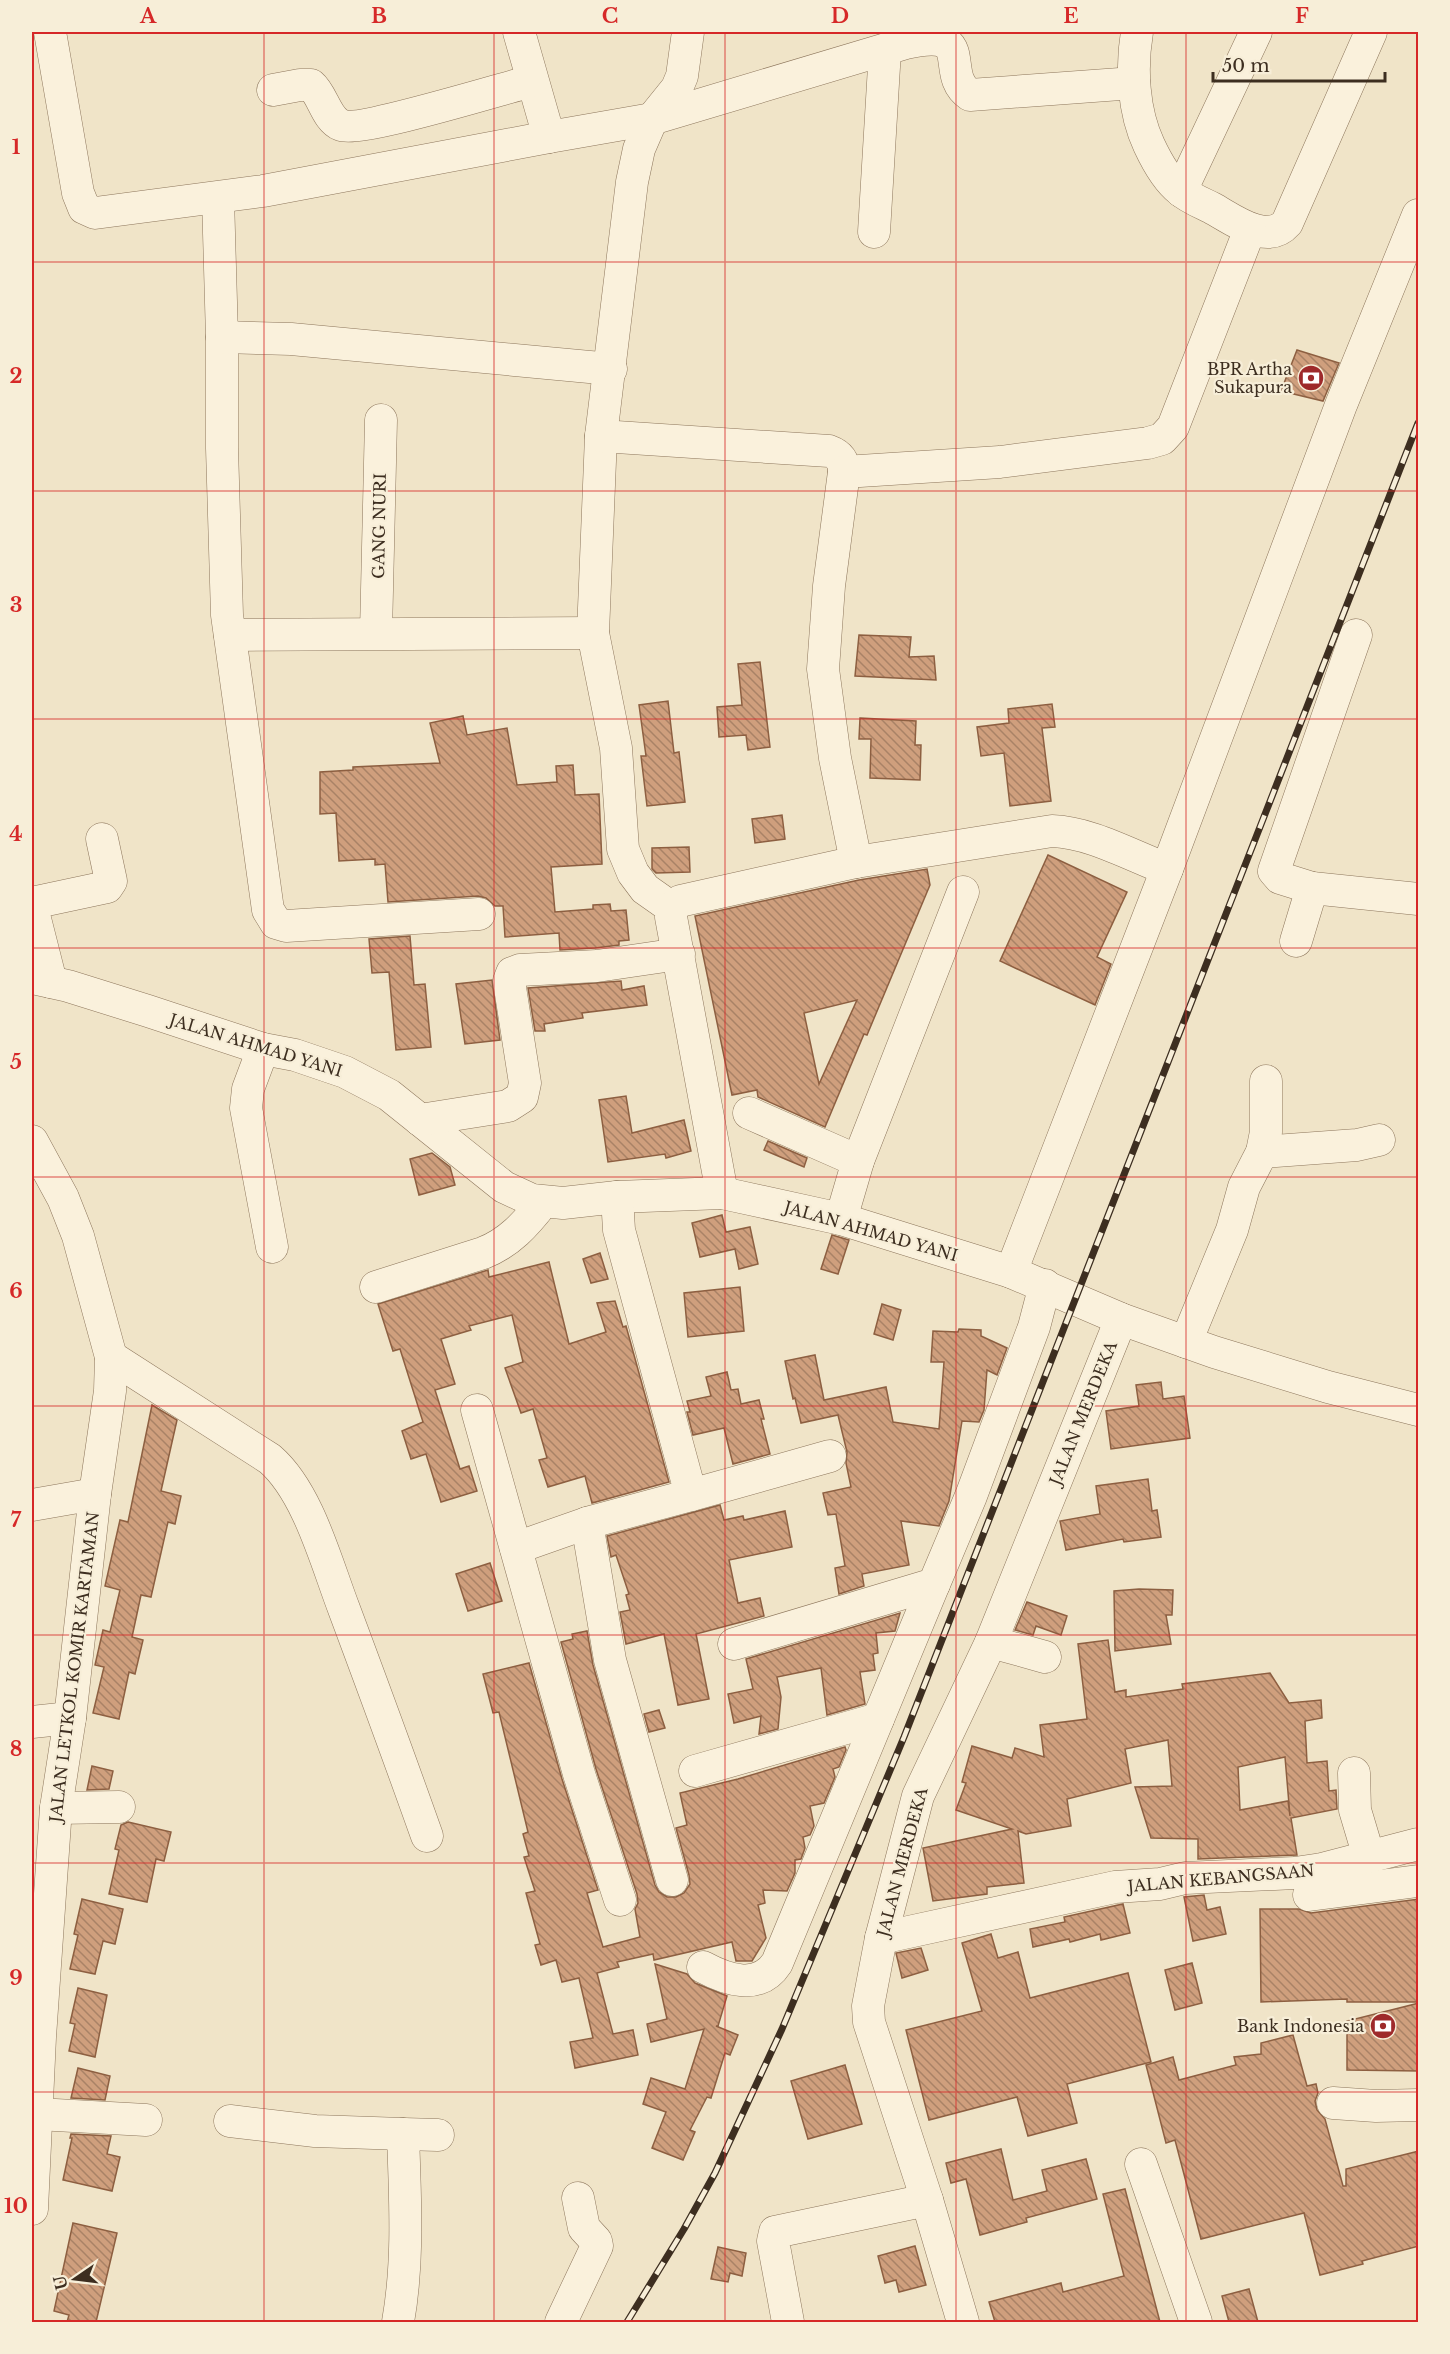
<svg xmlns="http://www.w3.org/2000/svg" width="1450" height="2354" font-family="'Libre Baskerville',serif">
	<style>
		.building { fill: url(#building-back-hatch); stroke: #8d5f41; stroke-width: 1.5; fill-rule: evenodd }
		.lines { fill: none; stroke-linecap: round; stroke-linejoin: round }
		.minor-casing { stroke: #8d765c; stroke-width: 33 }
		.minor { stroke: #faf1dc; stroke-width: 32 }
		.rail-casing { stroke: #3d2e20; stroke-width: 7 }
		.rail { stroke: #f7eed8; stroke-width: 4.5; stroke-dasharray: 14; stroke-linecap: butt }
		.grid { fill: none; stroke: #d62828; stroke-width: 1.5; stroke-opacity: 0.55 }
		.labels { text-anchor: middle; dominant-baseline: central; stroke-width: 4.5; stroke-linejoin: round; paint-order: stroke }
		.poi-label { font-size: 16px; fill: #3d2e20; stroke: #f7eed8; text-anchor: end }
		.street-label { font-size: 16px; fill: #3d2e20; stroke: #f7eed8 }
		.neatline { fill: none; stroke: #d62828; stroke-width: 2 }
		.grid-label { font-size: 20px; text-anchor: middle; font-weight: bold; fill: #d62828 }
	</style>
	<defs>
		<pattern id="building-back-hatch" width="6" height="6" patternUnits="userSpaceOnUse" patternTransform="scale(1.5)"><rect width="6" height="6" fill="#cf9f7d"/><path d="M-1 5l2 2M0 0l6 6M5-1l2 2" fill="none" stroke="#a98266"/></pattern>
	</defs>
	<rect width="100%" height="100%" fill="#f0e4c8"/>
	<g class="building">
		<path d="M1297 350 1339 363 1323 401 1281 391Z"/>
		<path d="M859 635 911 637 909 657 934 656 936 680 855 676Z"/>
		<path d="M760 662 770 747 748 750 746 735 719 737 717 707 742 705 738 664Z"/>
		<path d="M668 701 674 753 679 752 685 802 647 806 641 756H646L639 705Z"/>
		<path d="M1052 704 1055 727 1042 728 1051 801 1010 806 1004 753 981 756 977 727 1009 723 1008 709Z"/>
		<path d="M463 716 467 735 507 728 517 785 557 782 556 766 573 765 575 795 599 794 602 864 551 867 555 912 593 909V905L610 904 611 911 626 910 629 940 619 941V945L595 948 560 950 559 933 505 937 503 906H495L486 898 478 896 388 902 385 864 375 865V859L339 861 336 813 320 814V772L353 770V767L440 763 430 723Z"/>
		<path d="M860 718 916 721 915 745H921L920 780 870 778 871 739H859Z"/>
		<path d="M782 815 785 839 755 843 752 819Z"/>
		<path d="M689 847 690 872 656 873 652 869V848Z"/>
		<path d="M1048 855 1127 892 1097 957 1111 964 1095 1005 1000 961Z"/>
		<path d="M927 869 930 885 867 1035 864 1034 825 1127 758 1097 757 1090 732 1095 695 916 859 880ZM857 1000 819 1084 804 1013Z"/>
		<path d="M410 936 414 985 425 984 431 1047 396 1050 389 972 372 973 369 939Z"/>
		<path d="M492 980 500 1040 465 1044 456 984Z"/>
		<path d="M621 981 622 990 644 986 647 1005 582 1013 583 1018 544 1024 545 1031H535L528 988Z"/>
		<path d="M626 1096 632 1133 684 1120 691 1151 666 1158 665 1154 608 1162 599 1100Z"/>
		<path d="M768 1141 807 1158 804 1167 764 1150Z"/>
		<path d="M432 1153 450 1167 455 1185 419 1195 410 1159Z"/>
		<path d="M722 1215 726 1232 750 1227 758 1264 739 1269 735 1249 700 1257 692 1223Z"/>
		<path d="M832 1235 849 1240 838 1274 821 1269Z"/>
		<path d="M600 1253 608 1279 591 1283 583 1259Z"/>
		<path d="M549 1262 569 1344 606 1332 597 1303 615 1301 623 1327 626 1326 669 1482 592 1503 585 1476 548 1487 539 1460 547 1458 533 1409 521 1413 505 1368 523 1362 512 1315 469 1326 471 1330 441 1339 455 1384 435 1390 460 1469 469 1466 477 1491 441 1502 426 1454 411 1459 402 1431 423 1422 400 1349 393 1351 378 1304 488 1270 489 1277Z"/>
		<path d="M740 1287 744 1331 688 1337 684 1293Z"/>
		<path d="M882 1304 901 1310 893 1340 874 1334Z"/>
		<path d="M959 1329 981 1330V1336L1007 1348 997 1375 987 1370 984 1410 979 1422 962 1421 949 1501 939 1526 901 1521 909 1565 862 1574 864 1586 839 1594 835 1568 845 1566 836 1514 828 1515 823 1493 851 1487 846 1463 847 1452 838 1415 801 1423 795 1398 793 1399 785 1361 815 1355 824 1400 886 1387 893 1422 939 1429 944 1362H931L933 1331 958 1332Z"/>
		<path d="M727 1372 731 1390 738 1389 741 1404 759 1400 764 1419H761L770 1454 733 1464 724 1428 693 1435 687 1412H690L687 1401 711 1396 706 1377Z"/>
		<path d="M1161 1382 1163 1399 1184 1396 1190 1438 1111 1449 1106 1411 1139 1406 1136 1385Z"/>
		<path d="M152 1405 177 1420 161 1491 181 1496 175 1524 168 1522 151 1597 141 1595 132 1637 143 1640 135 1674 129 1672 119 1719 93 1713 104 1667 95 1665 103 1630 110 1632 120 1590 105 1586 120 1520 128 1522Z"/>
		<path d="M1148 1479 1152 1511 1157 1510 1161 1537 1124 1542 1123 1539 1066 1550 1060 1521 1100 1514 1096 1486Z"/>
		<path d="M720 1505 724 1520 743 1516 744 1520 785 1511 792 1547 729 1560 738 1603 760 1598 764 1616 696 1634 709 1699 678 1705 664 1634 626 1644 620 1612 630 1610 626 1595 629 1594 616 1555 611 1557 607 1536Z"/>
		<path d="M490 1563 502 1601 468 1611 456 1574Z"/>
		<path d="M1139 1589 1173 1590 1172 1615H1166L1171 1644 1115 1651 1114 1591Z"/>
		<path d="M1027 1602 1067 1616 1061 1635 1036 1626 1033 1635 1015 1630Z"/>
		<path d="M900 1613 895 1631 876 1633 878 1653 873 1654 875 1670 860 1672 865 1704 827 1715 821 1668 777 1677 781 1697 778 1729 759 1734 761 1716 734 1723 728 1694 753 1689 746 1659Z"/>
		<path d="M587 1631 593 1665 655 1885 659 1892 667 1897H676L684 1893 690 1884 689 1875 676 1828 687 1825 680 1793 738 1779 845 1747 846 1750 839 1767 833 1769 835 1777 824 1803 810 1806 814 1826 810 1835 803 1837 805 1848 801 1859 795 1860V1873L787 1891 763 1890 765 1903 758 1905 766 1938 752 1961H736L732 1942 654 1960 653 1954 617 1962 619 1967 597 1973 613 2034 633 2030 638 2055 575 2068 570 2042 593 2038 579 1978 562 1982 556 1960 541 1965 535 1945 540 1944 526 1893 535 1891 524 1857 529 1856 523 1834 528 1832 499 1712 493 1713 483 1674 529 1663 562 1779 598 1890 587 1893 603 1947 640 1937 635 1909 638 1903 637 1894 596 1769 561 1642 573 1639 572 1634Z"/>
		<path d="M1108 1640 1115 1692 1126 1690V1697L1183 1689 1182 1684 1270 1673 1289 1703 1321 1700 1322 1718 1305 1721 1307 1763 1327 1761 1329 1791 1336 1790 1337 1809 1291 1818 1297 1855 1198 1859V1839L1151 1838 1135 1787 1172 1786 1168 1740 1125 1749 1131 1783 1067 1799 1071 1826 1026 1834 1018 1831 1024 1883 987 1887V1894L933 1901 923 1848 1012 1829 956 1810 966 1783 962 1782 972 1746 1012 1758 1015 1748 1044 1757 1040 1725 1087 1719 1078 1644ZM1285 1757 1290 1816 1288 1801 1240 1810 1238 1767Z"/>
		<path d="M659 1710 665 1728 649 1732 644 1714Z"/>
		<path d="M92 1766 113 1771 109 1789 87 1790Z"/>
		<path d="M128 1822 171 1832 164 1861 156 1859 147 1902 109 1894 119 1850 115 1849 121 1825Z"/>
		<path d="M1204 1895 1207 1910 1220 1907 1226 1934 1193 1941 1184 1897Z"/>
		<path d="M82 1899 123 1909 115 1944 103 1941 95 1974 70 1969 78 1935 74 1934Z"/>
		<path d="M1419 1899V2002H1347V1999L1261 2002 1260 1909H1299L1311 1913Z"/>
		<path d="M1123 1904 1130 1933 1101 1940 1100 1934 1070 1942 1069 1939 1033 1947 1030 1929 1065 1922 1064 1917Z"/>
		<path d="M991 1934 998 1958 1018 1952 1030 1998 1128 1973 1151 2062 1067 2084 1077 2123 1028 2136 1017 2097 929 2120 906 2030 982 2011 962 1943Z"/>
		<path d="M921 1948 928 1970 902 1978 896 1953Z"/>
		<path d="M1192 1963 1202 2003 1175 2010 1165 1970Z"/>
		<path d="M655 1964 687 1974 695 1983 727 1996 718 2026H716L738 2035 730 2055 725 2053 711 2098 707 2097 690 2130 695 2132 683 2160 652 2148 666 2112 643 2104 651 2078 685 2089 704 2029 651 2042 647 2024 667 2019Z"/>
		<path d="M78 1988 107 1995 95 2057 69 2051 75 2024 70 2023Z"/>
		<path d="M1419 2003V2071L1347 2070V2021Z"/>
		<path d="M1293 2035 1307 2086 1316 2084 1318 2093 1315 2101 1317 2110 1325 2119 1343 2186H1346V2169L1419 2151V2246L1362 2261 1363 2264 1320 2275 1304 2213 1201 2239 1175 2140 1166 2143 1146 2065 1173 2057 1179 2080 1236 2065 1234 2057 1261 2054V2043Z"/>
		<path d="M845 2065 862 2124 808 2139 791 2081Z"/>
		<path d="M78 2068 110 2076 105 2100 71 2098Z"/>
		<path d="M71 2134 111 2136 107 2154 120 2157 112 2191 63 2180 72 2138H70Z"/>
		<path d="M1001 2149 1013 2200 1047 2191 1042 2170 1086 2159 1097 2199 1026 2218 1027 2222 980 2235 966 2179 951 2183 946 2163Z"/>
		<path d="M1125 2189 1160 2322H995L989 2302 1061 2283 1063 2292 1124 2276 1103 2194Z"/>
		<path d="M73 2223 117 2233 96 2322H67L69 2315 54 2311Z"/>
		<path d="M915 2246 926 2285 899 2292 896 2280 885 2283 878 2256Z"/>
		<path d="M718 2247 746 2253 742 2276 730 2273 728 2282 711 2279Z"/>
		<path d="M1249 2289 1258 2322H1229L1222 2296Z"/>
	</g>
	<g class="lines">
		<defs>
			<g id="minor">
				<path d="M50 32 78 193 84 208 95 213 263 191 549 137"/>
				<path d="M519 32 549 137 652 119 906 43C979 26 938 74 970 95L1134 83"/>
				<path d="M688 32 682 76 677 88 652 119 639 149 632 182 601 436 593 633 616 748 623 849 633 873 645 889 672 908 671 917 722 1193"/>
				<path d="M1137 32C1131 68 1133 111 1149 145 1156 160 1167 180 1180 190 1189 198 1202 203 1212 208 1232 219 1267 246 1287 223L1371 32"/>
				<path d="M273 90 300 85H311C323 95 326 119 341 125 359 133 504 88 532 81"/>
				<path d="M1181 191 1256 32"/>
				<path d="M218 198 222 337V448L227 615 268 910 276 923 286 926 479 914"/>
				<path d="M874 232 885 50"/>
				<path d="M222 337 291 339 611 369"/>
				<path d="M601 436 829 451C840 455 844 461 844 472L829 586 823 669 835 758 856 862"/>
				<path d="M844 472 1000 462 1148 443 1162 439 1173 427 1250 229"/>
				<path d="M376 633 381 420"/>
				<path d="M230 635 593 633"/>
				<path d="M1312 888 1280 878 1274 871 1356 635"/>
				<path d="M32 903 107 887 111 881 102 839"/>
				<path d="M32 907 51 982"/>
				<path d="M672 908 680 901 856 862 1052 831C1090 832 1132 856 1167 869"/>
				<path d="M1296 941 1312 888 1418 899"/>
				<path d="M32 978 68 986 148 1011 263 1049 295 1055 345 1072 389 1095 504 1187 532 1200 563 1203 617 1197 722 1193 841 1219 1011 1272 1121 1319 1214 1352 1328 1387 1418 1410"/>
				<path d="M263 1049 248 1089 246 1108 272 1247"/>
				<path d="M749 1113 858 1161"/>
				<path d="M420 1120 508 1106 522 1097 525 1083 509 981 512 973 520 970 597 966 679 954"/>
				<path d="M32 1141 63 1198 78 1236 111 1357 110 1391 95 1494 70 1718 56 1808 40 2037 32 2209"/>
				<path d="M1262 1152 1357 1145 1379 1140"/>
				<path d="M841 1219 858 1161 963 892"/>
				<path d="M1011 1272 1167 869 1341 405 1418 215"/>
				<path d="M376 1287 483 1253C509 1243 526 1224 543 1202"/>
				<path d="M1186 1342 1232 1230 1244 1187 1262 1152 1266 1132V1081"/>
				<path d="M111 1357 270 1459C308 1492 326 1562 344 1609 372 1684 400 1760 427 1836"/>
				<path d="M477 1410 579 1774 620 1900"/>
				<path d="M691 1495 830 1456"/>
				<path d="M32 1505 95 1494"/>
				<path d="M587 1523 610 1660 672 1880"/>
				<path d="M516 1548 587 1523 691 1495 619 1230 617 1197"/>
				<path d="M991 1642 1045 1657"/>
				<path d="M734 1644 934 1584 971 1496 1034 1327 1045 1285"/>
				<path d="M32 1722 70 1718"/>
				<path d="M695 1771 878 1719"/>
				<path d="M1354 1773 1355 1810 1369 1857"/>
				<path d="M56 1808 119 1807"/>
				<path d="M1309 1895 1418 1881"/>
				<path d="M881 1938 1115 1887 1160 1884 1185 1878 1295 1873 1322 1869 1418 1844"/>
				<path d="M703 1967C727 1980 759 1991 777 1963L934 1584"/>
				<path d="M1333 2103 1376 2106 1418 2105"/>
				<path d="M37 2114 146 2120"/>
				<path d="M230 2121 315 2131 403 2134C405 2197 409 2260 398 2322"/>
				<path d="M403 2134 438 2135"/>
				<path d="M1141 2164 1196 2322"/>
				<path d="M561 2322 597 2246 596 2241 584 2228 578 2198"/>
				<path d="M788 2322 773 2241 775 2232 927 2200"/>
				<path d="M963 2322 927 2200 869 2022 868 2006 881 1938 918 1796 991 1642 1121 1319"/>
			</g>
		</defs>
		<use href="#minor" class="minor-casing"/>
		<use href="#minor" class="minor"/>
		<defs>
			<path id="rail" d="M627 2322 684 2229 715 2173 782 2029 904 1737 1418 423"/>
		</defs>
		<use href="#rail" class="rail-casing"/>
		<use href="#rail" class="rail"/>
	</g>
	<path class="grid" d="M264 32V2322M494 32V2322M725 32V2322M956 32V2322M1186 32V2322M32 262H1418M32 491H1418M32 719H1418M32 948H1418M32 1177H1418M32 1406H1418M32 1635H1418M32 1863H1418M32 2092H1418"/>
	<defs>
		<symbol id="bank-disc" viewBox="-11 -11 22 22"><circle r="9.5" fill="#9e2a2b" stroke="#f7eed8"/><path d="M-6-4H6V4H-6ZM0-2.3a2.3 2.3 0 1 0 0 4.6a2.3 2.3 0 1 0 0-4.6Z" fill="#fff"/></symbol>
	</defs>
	<g fill-rule="evenodd">
		<use href="#bank-disc" x="1296" y="363" width="30" height="30"/>
		<use href="#bank-disc" x="1368" y="2011" width="30" height="30"/>
	</g>
	<g class="labels">
		<g class="poi-label">
			<text x="1292" y="369">BPR Artha<tspan x="1292" dy="18">Sukapura</tspan></text>
			<text x="1364" y="2026">Bank Indonesia</text>
		</g>
		<g class="street-label">
			<text transform="translate(379 526) rotate(-89)">GANG NURI</text>
			<text transform="translate(256 1045) rotate(17)">JALAN AHMAD YANI</text>
			<text transform="translate(871 1231) rotate(16)">JALAN AHMAD YANI</text>
			<text transform="translate(1083 1413) rotate(-68)">JALAN MERDEKA</text>
			<text transform="translate(74 1667) rotate(-83)">JALAN LETKOL KOMIR KARTAMAN</text>
			<text transform="translate(902 1862) rotate(-75)">JALAN MERDEKA</text>
			<text transform="translate(1221 1878) rotate(-5)">JALAN KEBANGSAAN</text>
		</g>
	</g>
	<rect width="1450" height="2354" fill="none" stroke="#f7eed8" stroke-width="66"/>
	<g transform="translate(75 2279) rotate(256)" stroke="#f7eed8" stroke-width="4.5" paint-order="stroke">
	<path d="M0-4.5L10 22L0 15L-10 22Z" fill="#3d2e20"/>
	<text y="-9" font-size="16" font-weight="bold" text-anchor="middle" fill="#3d2e20">U</text>
	</g>
	<path d="M1213 72v9h172v-9" fill="none" stroke="#3d2e20" stroke-width="3"/>
	<text x="1222" y="72" font-size="18" fill="#3d2e20" stroke="#f7eed8" stroke-width="4.5" paint-order="stroke">50 m</text>
	<rect x="33" y="33" width="1384" height="2288" class="neatline"/>
	<g class="grid-label">
		<text x="148" y="23">A</text>
		<text x="379" y="23">B</text>
		<text x="610" y="23">C</text>
		<text x="840" y="23">D</text>
		<text x="1071" y="23">E</text>
		<text x="1302" y="23">F</text>
		<text x="16" y="154">1</text>
		<text x="16" y="383">2</text>
		<text x="16" y="612">3</text>
		<text x="16" y="841">4</text>
		<text x="16" y="1069">5</text>
		<text x="16" y="1298">6</text>
		<text x="16" y="1527">7</text>
		<text x="16" y="1756">8</text>
		<text x="16" y="1985">9</text>
		<text x="16" y="2213">10</text>
	</g>
</svg>
